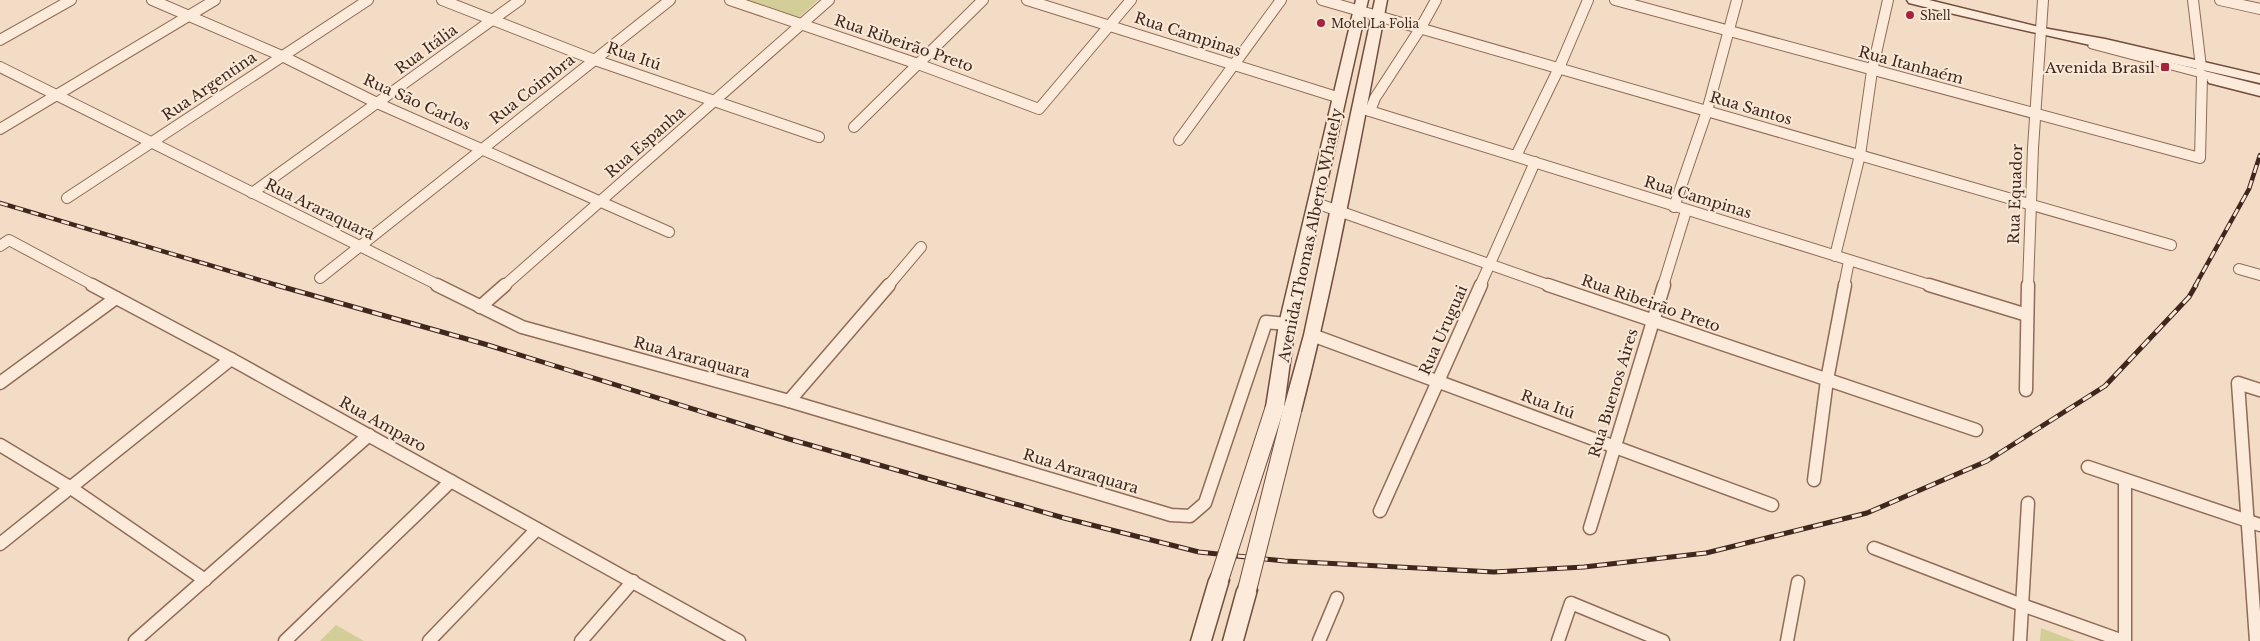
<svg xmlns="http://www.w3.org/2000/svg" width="2260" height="641" font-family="'Libre Baskerville',serif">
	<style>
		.green { fill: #d3ce97 }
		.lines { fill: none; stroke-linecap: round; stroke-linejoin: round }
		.minor-far1-casing { stroke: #906b58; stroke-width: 12 }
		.minor-casing { stroke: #906b58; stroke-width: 15 }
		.tertiary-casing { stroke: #906b58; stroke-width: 2 }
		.secondary-casing { stroke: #724c3c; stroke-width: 3 }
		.minor-far1 { stroke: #fcebda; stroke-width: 10 }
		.minor { stroke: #fcebda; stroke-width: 12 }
		.tertiary { fill: #fcebda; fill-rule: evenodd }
		.secondary { fill: #fcebda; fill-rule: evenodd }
		.rail-far1-casing { stroke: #3f271e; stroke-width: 4.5 }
		.rail-casing { stroke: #3f271e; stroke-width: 5 }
		.rail-far1 { stroke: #f9e8d6; stroke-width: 2.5; stroke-dasharray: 8; stroke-linecap: butt }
		.rail { stroke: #f9e8d6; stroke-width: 3; stroke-dasharray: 10; stroke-linecap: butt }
		.secondary-bridge-casing { stroke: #724c3c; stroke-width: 20; stroke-linecap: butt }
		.secondary-bridge { stroke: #fcebda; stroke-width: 18 }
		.poi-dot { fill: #a6223d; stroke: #f9e8d6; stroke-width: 2 }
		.labels { text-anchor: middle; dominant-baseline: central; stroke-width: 4; stroke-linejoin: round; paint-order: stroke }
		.far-poi-label { font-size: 12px; fill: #3f271e; stroke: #f9e8d6; text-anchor: start }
		.street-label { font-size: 15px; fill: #3f271e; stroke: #f9e8d6 }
		.poi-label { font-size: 15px; fill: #3f271e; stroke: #f9e8d6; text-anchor: end }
	</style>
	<rect width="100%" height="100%" fill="#f3dcc5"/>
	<g class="green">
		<path d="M741 0H818L797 19Z"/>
		<path d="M336 625 364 641H320Z"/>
		<path d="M2041 628 2075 641H2040Z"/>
	</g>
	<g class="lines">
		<defs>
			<g id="minor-far1">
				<path d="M152 0 282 56 377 103 669 232"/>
				<path d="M442 0 595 60 819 137"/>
				<path d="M730 0 918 64 1039 109 1131 0"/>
				<path d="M1027 0 1340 98"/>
				<path d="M1322 0 2171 245"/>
				<path d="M1615 0 2200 158 2202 77"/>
				<path d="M2193 0 2201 67"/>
				<path d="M2220 0 2260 9"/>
				<path d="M0 40 71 0"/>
				<path d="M0 67 440 286"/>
				<path d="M1360 108 1933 286"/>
				<path d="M1370 111 1375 98 1420 29 1436 0"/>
				<path d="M854 127 983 0"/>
				<path d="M0 129 215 0"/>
				<path d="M1179 140 1281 0"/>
				<path d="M1516 156 1559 68 1588 0"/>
				<path d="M252 193 520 0"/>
				<path d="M67 198 368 0"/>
				<path d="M1316 203 1551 286"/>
				<path d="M1674 207 1707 111 1737 0"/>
				<path d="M0 246 9 240 95 286"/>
				<path d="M1835 256 1860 155 1872 71 1888 0"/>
				<path d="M2239 269 2260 275"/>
				<path d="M320 278 670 0"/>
				<path d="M504 286 829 0"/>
				<path d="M888 286 921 247"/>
				<path d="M1480 286 1535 162"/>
				<path d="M1663 286 1686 211"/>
				<path d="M1844 286 1849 261"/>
				<path d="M2028 286 2033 148 2043 0"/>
			</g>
			<g id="minor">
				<path d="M92 285 231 359 739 641"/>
				<path d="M437 285 522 327 789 401 1171 515 1190 516 1205 503 1266 322 1287 324"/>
				<path d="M1548 285 1976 430"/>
				<path d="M1929 285 2027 315"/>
				<path d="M480 307 505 285"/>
				<path d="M1312 335 1772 505"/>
				<path d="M0 383 116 298"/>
				<path d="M2026 390 2028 285"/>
				<path d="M789 401 889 285"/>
				<path d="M0 445 71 488 205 580"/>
				<path d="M2088 467 2260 525"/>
				<path d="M1814 480 1827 380 1845 285"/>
				<path d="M2125 480V641"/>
				<path d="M1380 511 1481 285"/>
				<path d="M1590 528 1664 285"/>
				<path d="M0 544 231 359"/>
				<path d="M1874 548 2022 605 2123 641"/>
				<path d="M135 641 369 435"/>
				<path d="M285 641 451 481"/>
				<path d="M429 641 537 529"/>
				<path d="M581 641 633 581"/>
				<path d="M1319 641 1337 598"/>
				<path d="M1558 641 1571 603 1663 641"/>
				<path d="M1787 641 1798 582"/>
				<path d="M2020 641 2028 503"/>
				<path d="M2256 641 2238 383 2260 390"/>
			</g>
			<path id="tertiary" d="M2094 43 2260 85V93L2090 48 2088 46 2090 44Z"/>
			<g id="secondary">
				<path d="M1356 0H1368L1295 324 1284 407 1281 412 1275 414 1269 412 1266 407 1279 324Z"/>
				<path d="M1375 0H1387C1361 137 1336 275 1301 411L1298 416 1292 418 1286 416 1283 411 1304 335Z"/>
				<path d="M1907 0H1929L2043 28 2105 39 2260 75V83C2143 56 2025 32 1909 3Z"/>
				<path d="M2214 76 2260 88V96L2209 83 2207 80 2209 77Z"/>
				<path d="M1219 571 1226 574 1229 580 1211 641H1191L1209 580 1212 574Z"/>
				<path d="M1247 581 1254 584 1257 590 1243 641H1223L1237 590 1240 584Z"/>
			</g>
		</defs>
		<use href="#minor-far1" class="minor-far1-casing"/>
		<use href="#minor" class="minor-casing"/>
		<use href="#tertiary" class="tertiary-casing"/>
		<use href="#secondary" class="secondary-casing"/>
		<use href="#minor-far1" class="minor-far1"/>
		<use href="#minor" class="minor"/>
		<use href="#tertiary" class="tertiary"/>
		<use href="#secondary" class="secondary"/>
		<defs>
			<g id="rail-far1">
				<path d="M0 203 280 286"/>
				<path d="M2195 286 2249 189 2260 155"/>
			</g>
			<path id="rail" d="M276 285 488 345 789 439 1064 518 1199 552 1285 561 1494 572 1584 567 1706 553 1867 513 1987 461 2105 386 2189 297 2196 285"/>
		</defs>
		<use href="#rail-far1" class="rail-far1-casing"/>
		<use href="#rail" class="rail-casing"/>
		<use href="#rail-far1" class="rail-far1"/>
		<use href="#rail" class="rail"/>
		<defs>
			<g id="secondary-bridge">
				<path d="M1219 580 1275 407"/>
				<path d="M1247 590 1292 411"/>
			</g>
		</defs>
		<use href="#secondary-bridge" class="secondary-bridge-casing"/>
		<use href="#secondary-bridge" class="secondary-bridge"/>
	</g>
	<g class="poi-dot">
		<circle cx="1910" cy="15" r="5"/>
		<circle cx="1321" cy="23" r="5"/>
		<rect x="2160" y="62" width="10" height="10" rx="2.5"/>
	</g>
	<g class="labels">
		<g class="far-poi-label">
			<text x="1920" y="15">Shell</text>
			<text x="1331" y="23">Motel La Folia</text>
		</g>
		<g class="street-label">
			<text transform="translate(1188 34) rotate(18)">Rua Campinas</text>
			<text transform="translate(904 43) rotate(19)">Rua Ribeirão Preto</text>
			<text transform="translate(426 49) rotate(-36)">Rua Itália</text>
			<text transform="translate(634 56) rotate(19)">Rua Itú</text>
			<text transform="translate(1911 65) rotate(15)">Rua Itanhaém</text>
			<text transform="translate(209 86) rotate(-34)">Rua Argentina</text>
			<text transform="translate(532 89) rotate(-38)">Rua Coimbra</text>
			<text transform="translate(417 102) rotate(24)">Rua São Carlos</text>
			<text transform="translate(1751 108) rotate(16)">Rua Santos</text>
			<text transform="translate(645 142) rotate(-41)">Rua Espanha</text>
			<text transform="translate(2015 194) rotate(-88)">Rua Equador</text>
			<text transform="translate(1698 197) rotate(17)">Rua Campinas</text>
			<text transform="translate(320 209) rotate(26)">Rua Araraquara</text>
			<text transform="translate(1310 235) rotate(-78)">Avenida Thomas Alberto Whately</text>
			<text transform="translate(1651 303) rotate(19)">Rua Ribeirão Preto</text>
			<text transform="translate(1443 330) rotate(-66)">Rua Uruguai</text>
			<text transform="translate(692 357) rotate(15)">Rua Araraquara</text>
			<text transform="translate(1613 393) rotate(-73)">Rua Buenos Aires</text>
			<text transform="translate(1548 404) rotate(20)">Rua Itú</text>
			<text transform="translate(383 424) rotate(29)">Rua Amparo</text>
			<text transform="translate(1081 471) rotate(17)">Rua Araraquara</text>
		</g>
		<g class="poi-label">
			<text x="2155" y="67">Avenida Brasil</text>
		</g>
	</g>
</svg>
